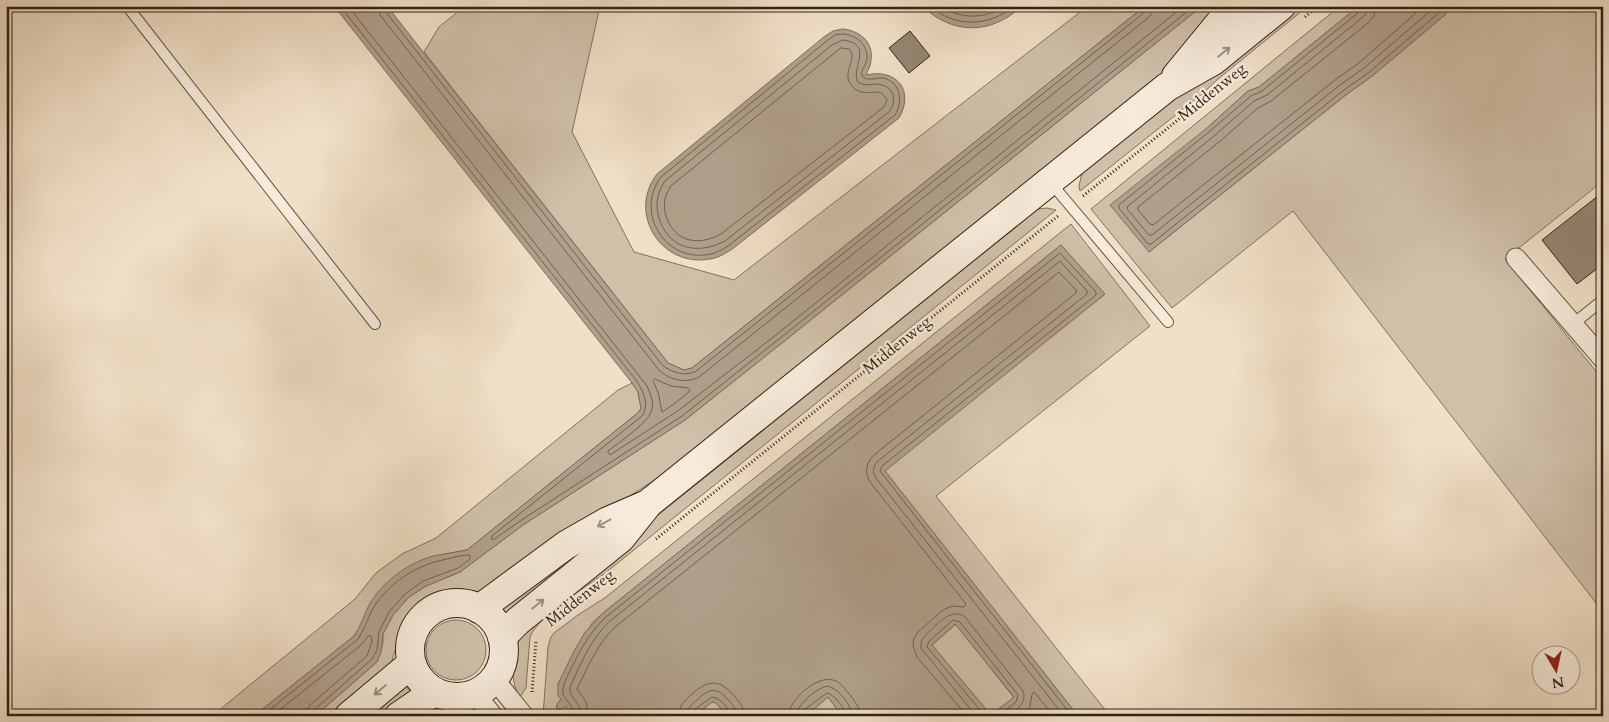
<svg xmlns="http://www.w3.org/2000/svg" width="1609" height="722" font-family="Cardo,serif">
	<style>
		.green { fill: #d0c0a9; stroke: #807160 }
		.water { fill: #b09f8b; stroke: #7d6d5d; fill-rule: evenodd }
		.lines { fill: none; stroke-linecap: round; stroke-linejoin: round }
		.shore { stroke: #706051; stroke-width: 1 }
		.building { fill: #958573; stroke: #312217 }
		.lane-casing { stroke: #615243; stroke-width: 12 }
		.street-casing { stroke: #615243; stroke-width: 21 }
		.secondary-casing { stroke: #312217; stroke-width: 30 }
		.path { stroke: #312217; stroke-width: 3; stroke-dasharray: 1 2.5; stroke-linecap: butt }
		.lane { stroke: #f6ebdb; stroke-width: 10 }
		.street { stroke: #f6ebdb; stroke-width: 19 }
		.secondary { stroke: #f6ebdb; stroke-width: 28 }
		.oneway { stroke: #9d9183 }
		.labels { text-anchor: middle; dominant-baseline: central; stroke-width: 4.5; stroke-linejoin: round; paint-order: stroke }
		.street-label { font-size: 16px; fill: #312217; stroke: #f6ebdb }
	</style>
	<rect width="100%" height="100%" fill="#f1e0c7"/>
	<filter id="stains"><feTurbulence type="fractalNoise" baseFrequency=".004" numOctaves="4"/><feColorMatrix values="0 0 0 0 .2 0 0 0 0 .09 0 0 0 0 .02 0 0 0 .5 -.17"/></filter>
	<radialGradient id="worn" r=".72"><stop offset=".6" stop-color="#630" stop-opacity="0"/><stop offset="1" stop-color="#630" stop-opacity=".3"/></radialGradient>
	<g class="green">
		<path d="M465 6H600L572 132 634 252 734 280 1088 6H1145L692 368 684 370 668 363 424 52 439 27Z"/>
		<path d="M1202 6H1229L1155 84 690 457 480 593 455 590 446 591 428 598 419 605 407 618 402 627 390 667 337 716H315L377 662 383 643V634L393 615 409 597 426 586 460 572 523 525 685 420 782 343Z"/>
		<path d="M1292 6H1308L1218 79 1202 94 1080 191 1079 186 1082 173Z"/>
		<path d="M1340 6H1359L1259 87 1248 91 1207 128 1149 252 1347 94 1371 77 1446 14 1448 6H1603V181L1505 259 1603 380V612L1293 211 1172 308 1091 209Z"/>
		<path d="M1047 208 1056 210 604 574C584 588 538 616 530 637L526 688 520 697C508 680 514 653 521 635L642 528 1038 209Z"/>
		<path d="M1071 224 1150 326 936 496 1110 716H1078L884 470 1104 295 1061 245 603 613 592 623 558 684 561 699 556 707 560 709 566 706 571 716H543L548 647 551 637 554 633 578 615 606 597Z"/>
		<path d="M632 383 638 392 641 408 639 412 467 550 431 557 370 604 359 629 354 636 254 716H212L355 599 376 573 402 554 436 538 618 390Z"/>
		<path d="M613 526 509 615 502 608Z"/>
		<circle cx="456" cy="650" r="30"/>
		<path d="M956 624 1014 698 990 715 932 645Z"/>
		<path d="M405 685 412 693 387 716H362Z"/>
		<path d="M828 697 842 716H806V715Z"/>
		<path d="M711 702H716L727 716H695Z"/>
		<path d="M432 707C447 708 463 708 477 716H412Z"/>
	</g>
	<g class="water">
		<path d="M334 6H387L668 363 684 370 692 368 1145 6H1202L782 343 685 420 523 525 460 572 426 586 409 597 393 615 383 634 381 652 377 662 315 716H254L354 636C361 626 364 615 369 605 382 582 408 563 433 556 444 554 456 552 467 550L639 412 641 408 638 392 632 383Z"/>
		<path d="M922 6H1022C991 35 953 35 922 6Z"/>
		<path d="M1359 6H1448L1446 14 1371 77 1347 94 1149 252 1110 205 1207 128 1248 91 1259 87Z"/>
		<path d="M842 29C858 30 874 41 871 60 871 65 868 70 866 75 896 68 915 90 899 118L731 250C724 254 718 258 710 259 661 268 627 213 657 174L825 36 833 31Z"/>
		<path d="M1061 245 1105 294 885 471 1078 716H842L828 697 806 716H727L716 703 712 702 695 716H571L566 706 562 709H557V704L561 699 558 696V684L574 651 585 632 603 613ZM955 624 1014 697 991 715 932 645Z"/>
	</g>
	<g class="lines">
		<g class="shore">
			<path d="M340 6 636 380C643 391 650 404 642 416L492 536 491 539 493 540 520 521 682 416 779 339 1194 6"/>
			<path d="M348 6 647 386C650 393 654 402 652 409 650 422 619 442 608 451V453L610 455 679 410 776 335 1184 6"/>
			<path d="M378 6 380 15 659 370C670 380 685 384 699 377L1149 17 1153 12 1154 6"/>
			<path d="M384 6 385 11 663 366C674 373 683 376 695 372L1145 12 1148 6"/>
			<path d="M930 6C954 28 990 27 1014 6"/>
			<path d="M940 6C959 19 985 20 1004 6"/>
			<path d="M1362 6 1359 12 1262 91 1251 96 1210 131 1119 205V208L1148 244H1151L1344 90 1368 73 1441 11 1443 6"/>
			<path d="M1368 6 1367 12 1363 17 1267 95 1254 101 1214 136 1128 206 1127 209 1149 235H1152L1340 85 1364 68 1436 6"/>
			<path d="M1376 6 1374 16 1368 23 1271 101 1258 108 1219 142 1138 207V210L1150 224 1153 225 1335 80 1359 63 1424 6"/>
			<path d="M843 34C855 35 867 43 867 57 867 63 863 68 861 73L864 78C870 81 877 77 884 78 901 83 903 102 895 115L728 246C723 249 717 253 711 254 666 264 634 213 661 177L828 40 835 35Z"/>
			<path d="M843 40C875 44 850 68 858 82 867 88 873 82 882 85 895 88 896 102 890 111L725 241C698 255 669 250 659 218 655 204 657 193 665 181L832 45Z"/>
			<path d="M841 48 849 49C859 60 840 72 852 86 861 97 872 90 882 93L887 100 884 107 721 234C699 246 675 243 666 216 663 205 664 196 671 186Z"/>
			<path d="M655 379 671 386 688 388 690 391 674 404 662 412 658 392 653 381Z"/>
			<path d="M262 716 358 639C365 629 368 616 375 605 393 580 417 565 447 559 454 557 463 555 470 555V559L458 568 423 581 405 594 389 612 379 632 377 650 372 659 314 710 312 716"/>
			<path d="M272 716 361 645 368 636H371L372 642 367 656 310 705 307 710 306 716"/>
			<path d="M575 716C574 705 565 702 563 693 562 685 567 678 570 671 580 650 589 633 606 617L1060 253 1096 292V295L882 466 880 471 1072 716"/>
			<path d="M582 716C581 703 569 698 570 687 581 663 590 640 610 621L1060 261 1087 291V294L878 461C873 466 872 472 876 478L1064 716"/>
			<path d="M589 716 586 702 577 689C588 666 597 645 615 627L1059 272 1076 290V293L874 455C866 463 864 472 870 482L966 604 964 607 952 606 943 610 918 632 914 638 913 646 917 657 967 716"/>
			<path d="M679 716C679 706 683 702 690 696 708 679 720 678 736 698 741 704 744 708 744 716"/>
			<path d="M686 716C687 708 691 705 697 700 710 687 718 687 730 702 734 706 736 710 737 716"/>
			<path d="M693 716 694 710 712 697C720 698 729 707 730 716"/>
			<path d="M788 716C789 700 817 675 833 680 841 682 845 689 850 695 855 702 860 707 860 716"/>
			<path d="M796 716C797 704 816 689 827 686 838 688 852 705 852 716"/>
			<path d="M802 716 804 710 827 693C835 695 845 708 846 716"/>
			<path d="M976 716 921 648V642L924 637C934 627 951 606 965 617L1023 691C1027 704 1017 709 1008 716"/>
			<path d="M985 716 927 647 929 641 953 620 960 622 1018 695 1016 702 998 716"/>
			<path d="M1021 716 1030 707 1032 694 1034 692 1054 716"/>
		</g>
	</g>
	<g class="building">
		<path d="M910 31 930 56 909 73 889 48Z"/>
		<path d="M1603 192V264L1577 284 1542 240Z"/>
	</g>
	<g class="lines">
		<defs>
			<g id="lane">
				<path d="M127 6 375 324"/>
				<path d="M1051 183 1168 322"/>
				<path d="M1573 324 1603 300"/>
				<path d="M6 712 9 716"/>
			</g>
			<g id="street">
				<path d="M1516 258 1603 359"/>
				<path d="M494 679 524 716"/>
				<path d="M475 693 493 716"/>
			</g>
			<g id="secondary">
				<path d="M1176 76 1222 20 1238 6"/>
				<circle cx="457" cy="650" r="47"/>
				<path d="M479 609 566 545 608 521 645 505"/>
				<path d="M502 637 518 621 621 538 649 503 1167 87 1213 61 1281 6"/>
				<path d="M349 716 411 664"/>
				<path d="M399 716 434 692"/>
			</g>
		</defs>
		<use href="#lane" class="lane-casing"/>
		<use href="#street" class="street-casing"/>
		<use href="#secondary" class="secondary-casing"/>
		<g class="path">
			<path d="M1305 17 1318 6"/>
			<path d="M1083 196 1209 95"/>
			<path d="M656 539 1058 216"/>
			<path d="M532 692 536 641"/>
		</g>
		<use href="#lane" class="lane"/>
		<use href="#street" class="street"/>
		<use href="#secondary" class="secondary"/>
	</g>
	<defs><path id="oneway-shaft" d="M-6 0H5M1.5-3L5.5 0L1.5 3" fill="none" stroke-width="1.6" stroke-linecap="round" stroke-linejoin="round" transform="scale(1.25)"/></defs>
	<g class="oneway">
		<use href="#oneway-shaft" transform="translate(1224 52) rotate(-39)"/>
		<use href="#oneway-shaft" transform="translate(604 523) rotate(151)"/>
		<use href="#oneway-shaft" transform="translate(538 604) rotate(-39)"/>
		<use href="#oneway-shaft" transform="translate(380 690) rotate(140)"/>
	</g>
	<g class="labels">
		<g class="street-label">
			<text transform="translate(1212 92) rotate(-39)">Middenweg</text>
			<text transform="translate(897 345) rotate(-39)">Middenweg</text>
			<text transform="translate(580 598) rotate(-38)">Middenweg</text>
		</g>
	</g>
	<rect width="1609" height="722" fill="none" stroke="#f1e0c7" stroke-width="25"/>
	<rect x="8" y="8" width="1594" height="707" fill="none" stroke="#312217" stroke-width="2.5"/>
	<rect x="12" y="12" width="1584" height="697" fill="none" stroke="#312217"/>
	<g transform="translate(1556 670) rotate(171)"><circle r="24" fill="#f6ebdb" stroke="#a79b8d"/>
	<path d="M0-4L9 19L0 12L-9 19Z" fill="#8f2418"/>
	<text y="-8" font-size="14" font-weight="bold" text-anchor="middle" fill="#312217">N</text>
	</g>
	<rect width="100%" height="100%" filter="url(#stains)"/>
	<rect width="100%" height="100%" fill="url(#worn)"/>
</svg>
